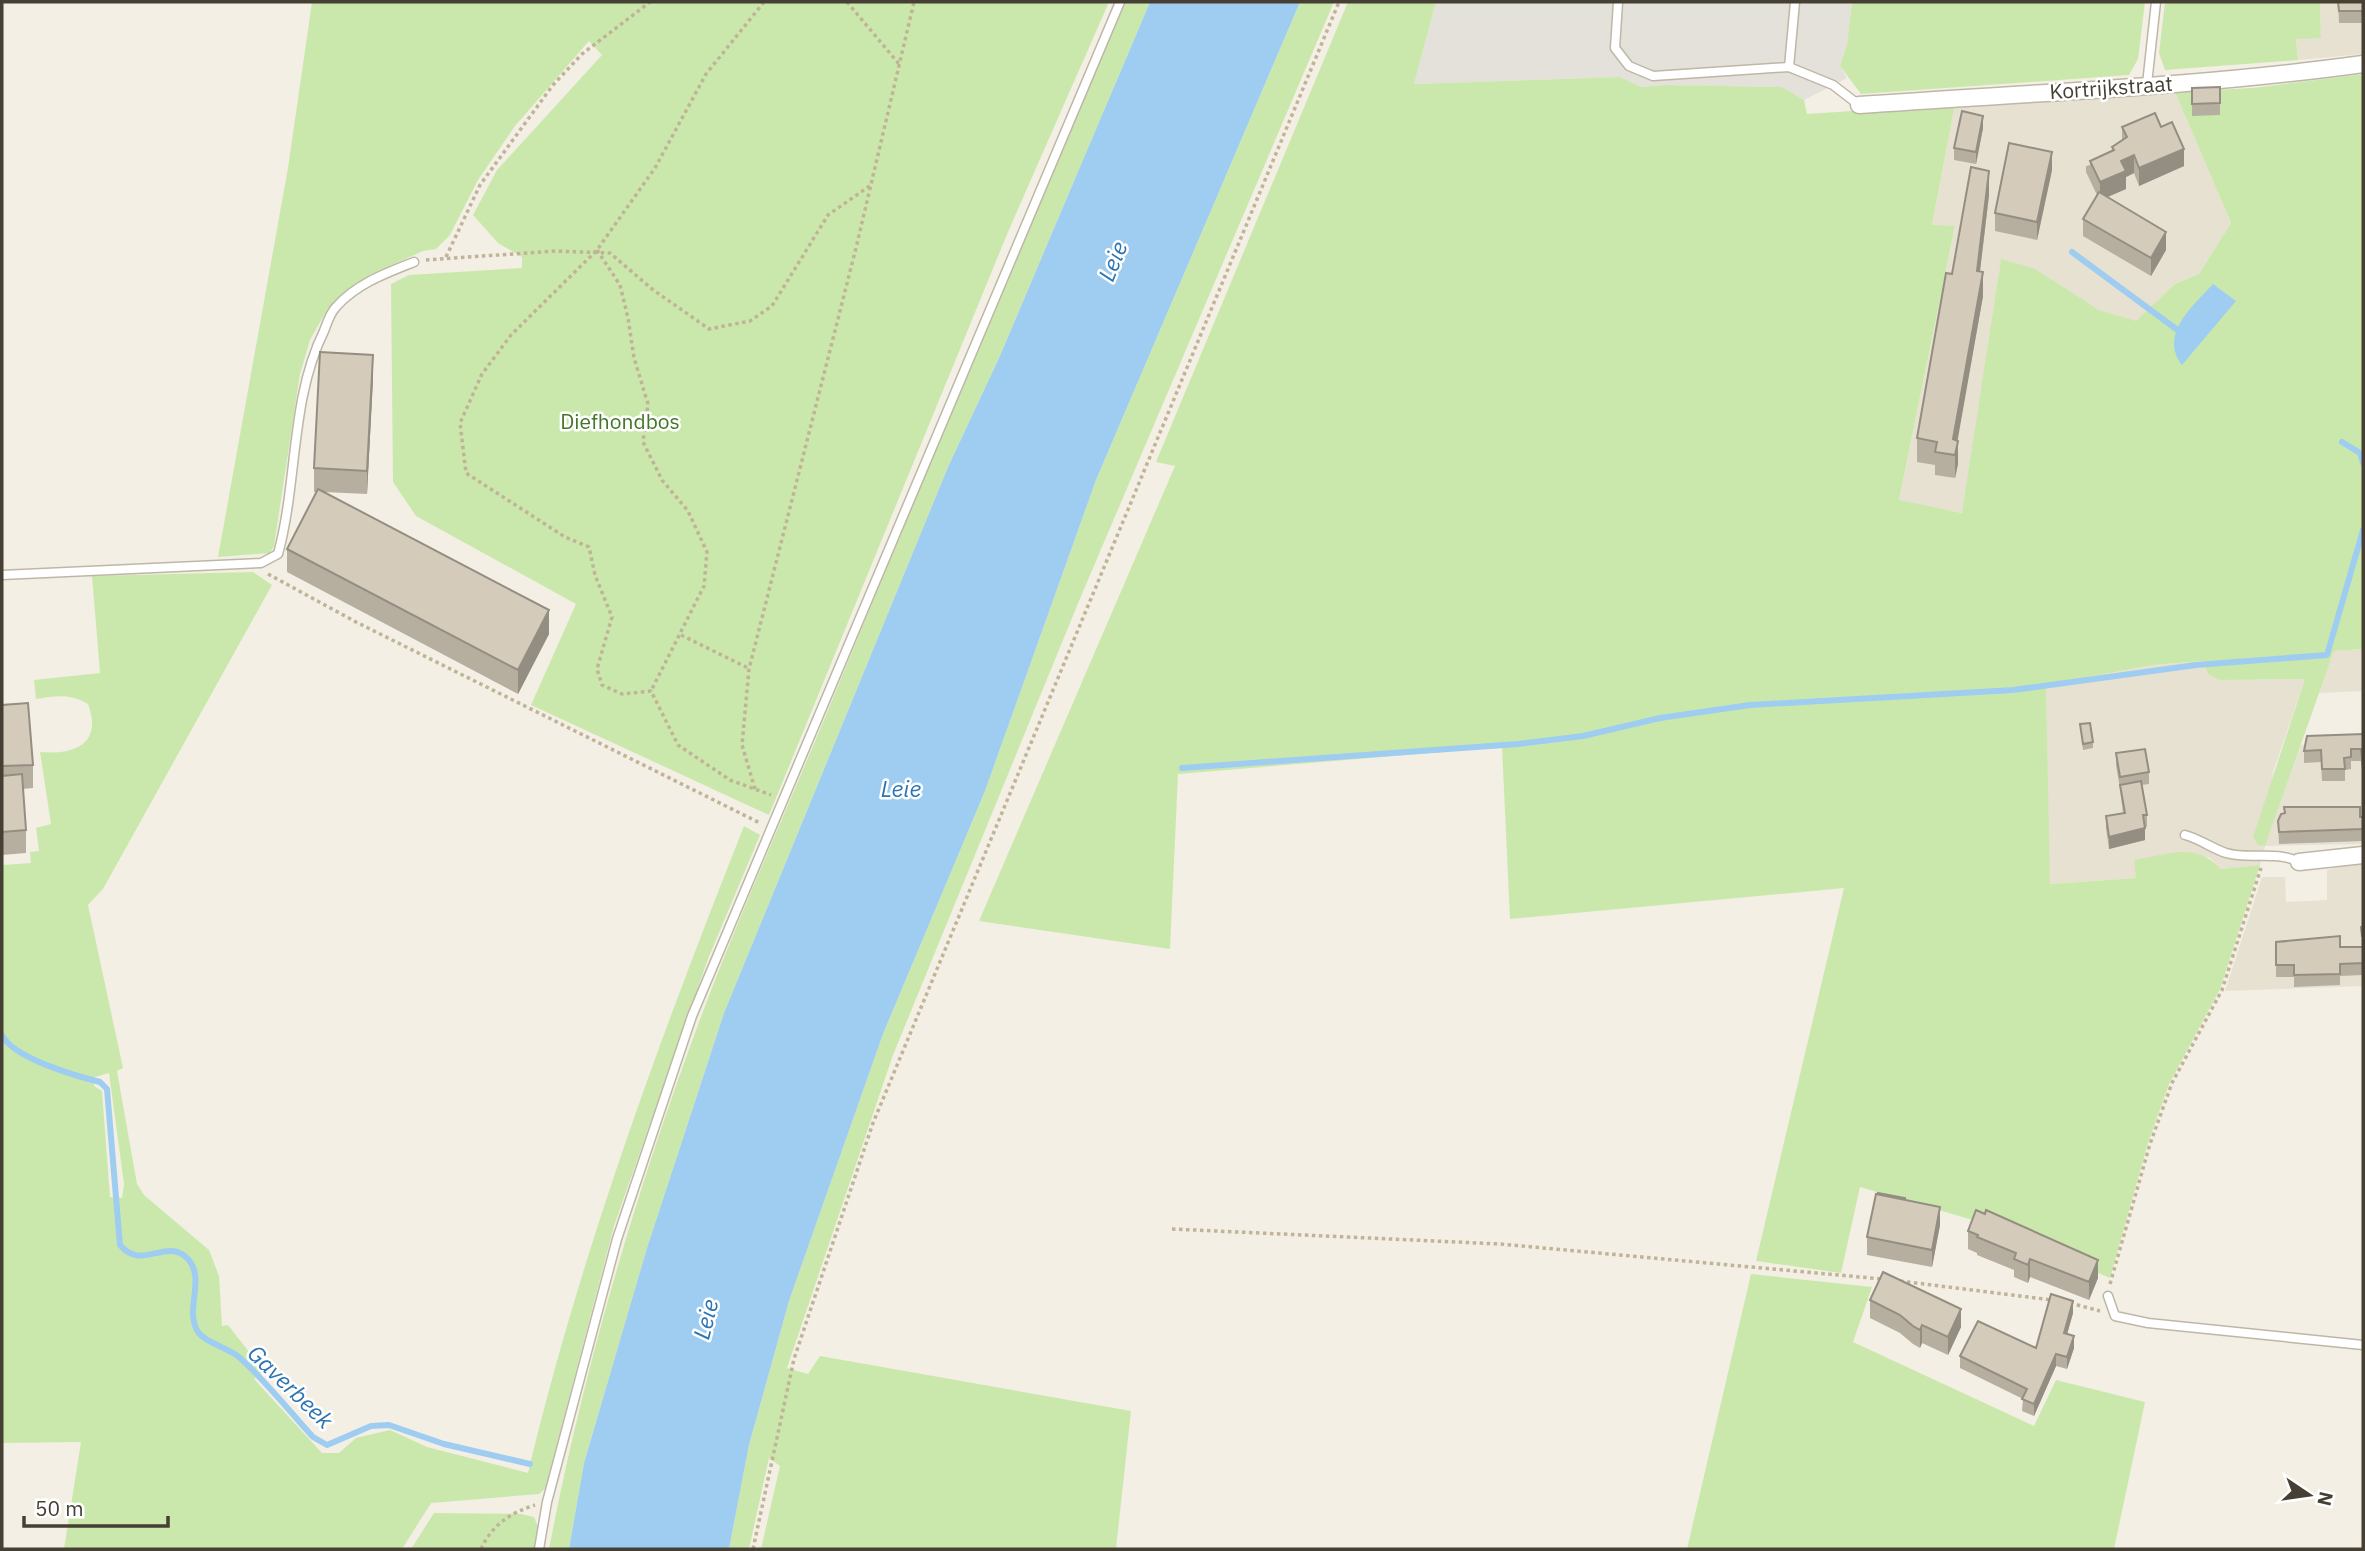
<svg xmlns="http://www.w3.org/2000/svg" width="2365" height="1551" font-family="'IBM Plex Sans',sans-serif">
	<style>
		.residential { fill: #e7e1d2 }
		.industrial { fill: #e4e0da }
		.green { fill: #cbe8ac; fill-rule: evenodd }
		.water { fill: #9fcdf1 }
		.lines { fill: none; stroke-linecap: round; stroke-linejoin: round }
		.stream { stroke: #9fcdf1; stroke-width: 6 }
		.lane-casing { stroke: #beb7a7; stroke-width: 11 }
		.street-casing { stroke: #beb7a7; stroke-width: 19 }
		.path { stroke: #c0b398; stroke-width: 3.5; stroke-dasharray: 3.5 3.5; stroke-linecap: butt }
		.lane { stroke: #fff; stroke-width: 8 }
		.street { stroke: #fff; stroke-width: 16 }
		.wall { fill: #b6afa0 }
		.shaded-wall { fill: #948e82 }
		.building { fill: #d4cbba; stroke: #948e82; stroke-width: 2 }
		.labels { text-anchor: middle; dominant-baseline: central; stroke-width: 5; stroke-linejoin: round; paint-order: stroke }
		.street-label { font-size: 21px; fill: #453f34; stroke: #fff }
		.park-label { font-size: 21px; fill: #437727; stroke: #fff }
		.water-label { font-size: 23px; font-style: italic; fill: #2c75b2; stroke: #fff }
	</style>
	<rect width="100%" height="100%" fill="#f3efe4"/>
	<g class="residential">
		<path d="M2320 2H2363V54L2298 60 2296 38H2321Z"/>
		<path d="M2175 92 2231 223 2199 274 2175 284 2136 322 2099 310 2001 259 1963 513 1899 501 1955 227 1932 226 1955 104Z"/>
		<path d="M2363 649V691L2319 693 2334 651Z"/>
		<path d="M2204 661 2220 680 2305 679 2273 772 2265 845 2301 745 2363 743V844L2265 846 2260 865 2221 869 2209 857 2136 878 2049 884 2046 685 2153 665Z"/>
		<path d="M2363 860V986L2225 991 2262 877H2285L2286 902 2327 900V870Z"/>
	</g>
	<path class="industrial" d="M1436 2H1852L1847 44 1840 66 1847 78 1804 100 1782 87 1666 85 1640 87 1620 77 1414 84Z"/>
	<g class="green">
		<path d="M312 2H1109L1008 232 769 815 531 705 576 604 416 516 393 482 391 284 409 275 522 268V257L498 243 473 215 497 170 602 55 589 41 515 126 478 180 450 235 436 249 423 251 370 275 343 293 328 308 310 340 300 374 274 546 270 553 218 557 288 168Z"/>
		<path d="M1126 2H1150L999 358 948 467 724 1013 647 1248 584 1463 569 1549H549C584 1367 637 1188 702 1014 740 913 785 814 826 715 924 476 1024 238 1126 2Z"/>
		<path d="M1300 2H1334L1079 601 893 1055 787 1368 808 1374 820 1356 1131 1411 1116 1549H761L780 1466 769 1458 749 1549H729L749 1445 789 1301 883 1034 985 791 1096 480Z"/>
		<path d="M1348 2H1436L1414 84 1620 77 1641 87 1666 85 1782 87 1804 100 1807 114 1955 104 1932 225 1955 226 1899 500 1962 513 2001 259 2035 269 2099 310 2136 321 2175 284 2199 274 2231 223 2175 92 2253 88 2363 74V649L2334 651 2265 846 2258 845 2253 837 2305 679 2220 680 2208 674 2203 661 2153 665 2046 685 2050 884 2136 878 2134 860C2169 855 2194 841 2221 869L2260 865 2220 989 2169 1084 2148 1143 2110 1278 1976 1221 1860 1187 1841 1273 1756 1261 1844 888 1510 919 1502 747 1178 774 1170 949 979 921 1175 466 1156 462Z"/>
		<path d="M1852 2H2145L2138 59 2129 75 1861 94 1840 66 1847 44Z"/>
		<path d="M2165 2H2320L2321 38 2296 39 2298 60 2165 70 2159 53Z"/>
		<path d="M253 572 272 585 103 889 88 905 123 1068 117 1071 137 1184 144 1195 209 1250 219 1276 222 1326 228 1325 264 1371 254 1379 322 1453H339L356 1438 390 1430 427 1447 528 1473C581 1251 660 1038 744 826L760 835 708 959 614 1226 545 1489 539 1494 431 1503 402 1549H64L81 1442 2 1443V865L31 863 30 852 39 851 36 828 51 824 40 752C74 755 103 744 88 704 70 693 56 696 36 699L34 680 100 673 92 576ZM109 1073 124 1184 122 1198 110 1197 102 1091 94 1086 95 1077Z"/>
		<path d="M1751 1274 1872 1287 1853 1342 2034 1426 2056 1380 2145 1402 2114 1549H1687Z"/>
		<path d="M434 1513 521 1514 534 1517 538 1527 534 1549H411Z"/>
	</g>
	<g class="water">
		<path d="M1150 2H1300L1096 480 985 791 883 1034 789 1301 749 1445 729 1549H569L584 1463 647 1248 724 1013 948 467 999 358Z"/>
		<path d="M2213 284 2236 301 2182 365C2159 334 2192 307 2213 284Z"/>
	</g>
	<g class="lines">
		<g class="stream">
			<path d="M2072 252 2183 334"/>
			<path d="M2342 442 2360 453 2363 463"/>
			<path d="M1182 768 1518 744 1583 736 1660 718 1750 705 2013 690 2196 665 2327 655 2363 530"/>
			<path d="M2 1035C13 1058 76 1076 100 1082L107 1089 120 1245C143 1272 167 1236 188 1259 206 1279 184 1310 198 1332 206 1343 228 1348 239 1357 266 1381 289 1411 313 1437L327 1445 371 1426 389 1425 444 1444 530 1464"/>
		</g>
		<defs>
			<g id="lane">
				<path d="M1618 2 1615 48 1629 66 1653 76 1789 67 1833 85 1859 105"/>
				<path d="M1789 67 1795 2"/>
				<path d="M2147 84 2156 2"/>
				<path d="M2 575 261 563 278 554C298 481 290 400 324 331 327 323 330 313 336 307 356 284 386 273 414 262"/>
				<path d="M2185 835C2200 839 2211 848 2226 853 2251 860 2275 850 2299 862"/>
				<path d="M2108 1296 2115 1316 2148 1323 2363 1345"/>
				<path d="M539 1549 547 1502 617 1239 692 1016 1120 2"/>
			</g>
			<g id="street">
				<path d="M1859 105C2027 93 2196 87 2363 64"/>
				<path d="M2299 862 2363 855"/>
			</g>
		</defs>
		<use href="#lane" class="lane-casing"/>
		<use href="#street" class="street-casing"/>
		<g class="path">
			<path d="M764 2 706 74 655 168 597 250 511 335 482 374 460 423 466 473 565 537 589 547 595 575 612 617 597 669 602 685 622 694 651 691 678 745 730 780 771 795"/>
			<path d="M847 2 899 64"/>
			<path d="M597 250 620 285 628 318 634 358 648 404 643 442 662 480 688 511 707 552 704 586 651 691"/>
			<path d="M446 257 480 185 553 85 582 54 650 2"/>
			<path d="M426 260 555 251 610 253 652 289 709 329 750 321 772 306 828 215 871 185"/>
			<path d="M268 574 356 622 760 823"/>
			<path d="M681 635 748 668"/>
			<path d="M755 789 742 745 749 669 856 248 914 2"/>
			<path d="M1172 1229 1500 1244 1882 1279"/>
			<path d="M1900 1281 2052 1300"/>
			<path d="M2110 1284 2150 1144 2172 1083 2222 990 2261 868"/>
			<path d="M2070 1303 2100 1311"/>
			<path d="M481 1549C492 1525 510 1513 535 1505"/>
			<path d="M753 1549 794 1359 873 1123 1339 2"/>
		</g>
		<use href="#lane" class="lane"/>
		<use href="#street" class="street"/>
	</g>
	<g class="wall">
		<path d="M2338 2H2363V29L2362 23H2339Z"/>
		<path d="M2220 87V115L2192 116V88Z"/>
		<path d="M2122 127H2161L2184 166 2139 186 2134 173 2126 177V189L2108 197 2166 250 2151 276 2083 236V219L2097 195 2086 172V166L2090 165V161L2112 151V147L2122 140Z"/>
		<path d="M1983 128 1976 164 1954 160V148Z"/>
		<path d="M2052 170 2037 240 1995 231V213Z"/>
		<path d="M1989 195 1980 272 1983 296 1957 440 1958 464 1955 478 1935 475V465L1917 462V438L1952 274Z"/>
		<path d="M373 379 367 494 324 492 549 634 518 694 287 572V549L317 492H314V468Z"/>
		<path d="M2 693V705L33 765V788L23 789 26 830V853L2 855Z"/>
		<path d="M2080 724 2093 742V748L2083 750Z"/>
		<path d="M2363 734V780L2361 761H2351V769L2345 770V781H2322L2321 762 2304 763V751Z"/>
		<path d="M2116 753 2149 772V784L2142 785 2147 815V827H2145V840L2109 849 2106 828V816L2123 813 2120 789 2116 765Z"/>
		<path d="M2360 817H2363V841L2279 844 2278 821Z"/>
		<path d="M2276 942 2340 947H2363V975L2340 976V985L2294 987V977H2276Z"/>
		<path d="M1905 1200 1940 1225 1932 1267 1867 1255V1237Z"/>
		<path d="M1968 1231 2098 1278 2089 1300 2030 1277 2028 1283 2014 1277V1270L1977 1255V1253L1968 1249Z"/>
		<path d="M1870 1300 1961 1327 1948 1355 1922 1343 1920 1348 1913 1344 1900 1333 1870 1318Z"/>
		<path d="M2073 1313 2067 1334 2074 1348 2067 1369 2056 1366 2034 1416 2022 1411 2023 1399 1960 1368V1356L2036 1348Z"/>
	</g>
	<g class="shaded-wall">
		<path d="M1983 116V128L1976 164V152Z"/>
		<path d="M2184 149V166L2139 186V168Z"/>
		<path d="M2052 152V170L2037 240V222Z"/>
		<path d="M2134 155V173L2126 177V189L2100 200V182L2121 161Z"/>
		<path d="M1989 171V195L1977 295V271Z"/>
		<path d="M2166 232V250L2151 276V258Z"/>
		<path d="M1983 272V296L1955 455 1953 439Z"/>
		<path d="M373 355V379L367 494V471Z"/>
		<path d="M1958 441V464L1955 478V455Z"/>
		<path d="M549 610V634L518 694V670Z"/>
		<path d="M2145 828V840L2109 849V837Z"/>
		<path d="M1940 1207V1225L1932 1267V1250Z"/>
		<path d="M2030 1259V1277L2028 1283V1265Z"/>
		<path d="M2098 1260V1278L2089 1300V1282Z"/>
		<path d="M2073 1301V1313L2064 1345V1333Z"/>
		<path d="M1961 1309V1327L1948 1355V1337Z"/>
		<path d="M1922 1325V1343L1920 1348V1330Z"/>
		<path d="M2074 1336V1348L2067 1369V1357Z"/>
		<path d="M2056 1354V1366L2034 1416V1404Z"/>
	</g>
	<g class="building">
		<path d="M2338 2H2363V17L2362 11H2339Z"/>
		<path d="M2220 87V103L2192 104V88Z"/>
		<path d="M1962 111 1983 116 1976 152 1954 148Z"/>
		<path d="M2155 113 2161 127 2172 122 2184 149 2139 168 2134 155 2121 161 2126 171 2100 182 2090 161 2114 150 2112 147 2127 137 2122 127Z"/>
		<path d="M2009 143 2052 152 2037 222 1995 213Z"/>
		<path d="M1971 167 1989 171 1977 271 1983 272 1953 439 1958 441 1955 455 1935 452 1937 442 1917 438 1946 273 1952 274Z"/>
		<path d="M2099 192 2166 232 2151 258 2083 219Z"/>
		<path d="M320 352 373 355 367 471 314 468Z"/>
		<path d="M318 489 549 610 518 670 287 549Z"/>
		<path d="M28 703 33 765 2 766V705Z"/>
		<path d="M2090 723 2093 742 2083 744 2080 724Z"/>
		<path d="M2363 734V768L2361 749H2351V757L2344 758 2345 769H2322L2321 750 2304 751 2307 736Z"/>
		<path d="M2145 749 2149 772 2120 777 2116 753Z"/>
		<path d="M22 774 26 830 2 832V776Z"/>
		<path d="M2141 781 2147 815H2143L2145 828 2109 837 2106 816 2125 813 2120 785Z"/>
		<path d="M2284 807H2360V817H2363V829L2279 832 2278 821 2281 814 2285 813Z"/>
		<path d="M2363 926V936H2362L2361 927Z"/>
		<path d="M2340 936V947H2363V963L2340 964V974L2294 975V965H2276V942Z"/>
		<path d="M1878 1193 1905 1198V1200L1878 1194Z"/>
		<path d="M1876 1194 1940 1207 1932 1250 1867 1237Z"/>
		<path d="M1976 1210 1985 1214 1986 1210 2098 1260 2089 1282 2030 1259 2028 1265 2014 1259 2016 1253 1977 1237 1978 1235 1968 1231Z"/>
		<path d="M1883 1272 1961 1309 1948 1337 1922 1325 1920 1330 1913 1326 1900 1315 1870 1300Z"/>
		<path d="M2051 1294 2073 1301 2064 1333 2074 1336 2067 1357 2056 1354 2034 1404 2022 1399 2027 1389 1960 1356 1978 1321 2036 1348Z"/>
	</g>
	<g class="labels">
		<g class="street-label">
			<text transform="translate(2111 87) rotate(-4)">Kortrijkstraat</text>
		</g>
		<g class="park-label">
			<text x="620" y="421">Diefhondbos</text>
		</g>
		<g class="water-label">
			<text transform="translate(1112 261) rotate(-68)">Leie</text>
			<text x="901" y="788">Leie</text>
			<text transform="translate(705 1319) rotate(-76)">Leie</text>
			<text transform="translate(291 1386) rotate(44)">Gaverbeek</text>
		</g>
	</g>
	<rect width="2365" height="1551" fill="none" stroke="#453f34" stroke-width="7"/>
	<g transform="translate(2309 1495) rotate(103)" stroke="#ffffff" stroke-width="5" paint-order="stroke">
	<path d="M0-5L12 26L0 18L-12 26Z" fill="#453f34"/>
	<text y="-10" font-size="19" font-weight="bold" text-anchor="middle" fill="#453f34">N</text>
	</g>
	<path d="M24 1516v10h144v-10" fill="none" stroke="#453f34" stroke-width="3.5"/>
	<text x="35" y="1516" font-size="21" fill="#453f34" stroke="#ffffff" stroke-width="5" paint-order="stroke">50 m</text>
</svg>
